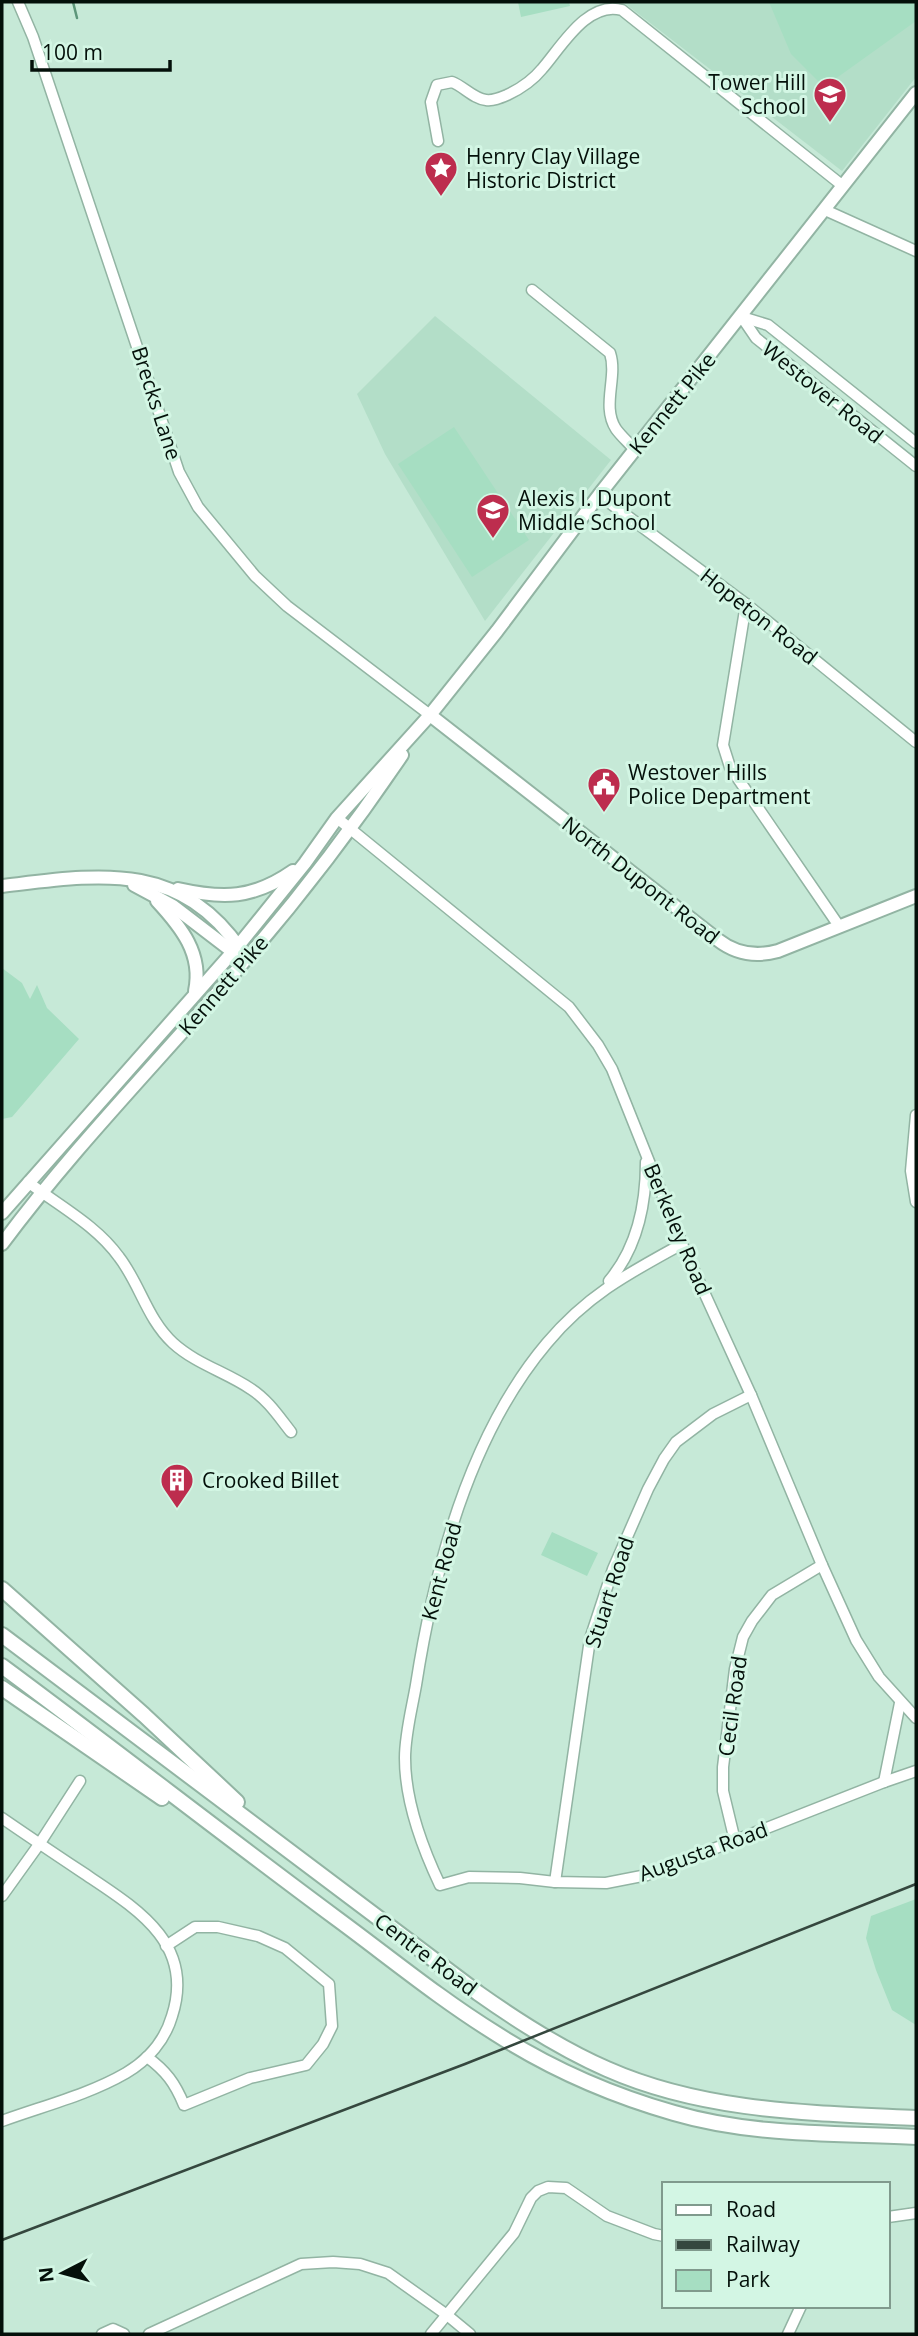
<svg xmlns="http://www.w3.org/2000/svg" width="918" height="2336" font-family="'Open Sans',sans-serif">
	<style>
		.built { fill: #b3dec8 }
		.green { fill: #a6dec2 }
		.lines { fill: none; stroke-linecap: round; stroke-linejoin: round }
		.stream { stroke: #5c967a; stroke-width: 2.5 }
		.minor-casing { stroke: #92b4a3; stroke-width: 13 }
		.major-casing { stroke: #92b4a3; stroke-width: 16 }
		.highway-casing { stroke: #92b4a3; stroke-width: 18 }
		.minor { stroke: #fff; stroke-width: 10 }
		.major { stroke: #fff; stroke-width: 12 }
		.highway { stroke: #fff; stroke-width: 14 }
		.rail { stroke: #35473e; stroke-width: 2.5 }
		.labels { text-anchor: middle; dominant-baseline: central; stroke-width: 6; stroke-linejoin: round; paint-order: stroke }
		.poi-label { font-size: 21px; fill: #04100a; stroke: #d3f6e4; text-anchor: start }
		.street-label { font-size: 21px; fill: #04100a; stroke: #d3f6e4 }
	</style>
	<rect width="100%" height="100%" fill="#c6e9d7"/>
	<g class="built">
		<path d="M623 2H916V77L842 171Z"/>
		<path d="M435 316 611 460 485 621 385 454 357 394Z"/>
	</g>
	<g class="green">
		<path d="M518 2H569L570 6 521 17Z"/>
		<path d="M769 2H916V21L824 87 791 54Z"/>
		<path d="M454 427 529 540 472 577 398 464Z"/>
		<path d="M2 968 22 983 30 999 37 985 47 1008 79 1039 12 1117 2 1119Z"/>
		<path d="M552 1532 598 1553 587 1576 541 1555Z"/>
		<path d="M916 1899V2025L892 2010 876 1970 866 1938 871 1916Z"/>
	</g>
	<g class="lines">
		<path class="stream" d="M73 2 77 18"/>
		<defs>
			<g id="minor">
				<path d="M18 2 33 37 179 472 198 507 255 576 287 606 430 715"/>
				<path d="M438 141 431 102 437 85 452 82C463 86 474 99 486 100 493 101 500 98 507 95 520 89 533 80 542 69 560 49 587 0 622 10L843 186"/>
				<path d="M825 210 916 251"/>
				<path d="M532 290 610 353C618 377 601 406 616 429 621 436 629 443 635 450"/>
				<path d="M741 316 756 338 916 466"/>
				<path d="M742 317 768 325 916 443"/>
				<path d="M599 495 746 604 916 742"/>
				<path d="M746 604 723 745 730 767 839 926"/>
				<path d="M337 818 569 1007 598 1045 612 1069 682 1244 751 1395 822 1565 856 1640 879 1677 916 1718"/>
				<path d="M916 1115 911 1171 916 1202"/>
				<path d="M28 1182C59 1206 96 1225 119 1257 140 1284 147 1319 173 1343 196 1364 226 1372 251 1389 268 1400 279 1417 291 1432"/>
				<path d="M682 1244C629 1273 587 1295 547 1343 470 1434 434 1569 416 1685 412 1708 405 1734 405 1758 405 1801 422 1847 440 1885L469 1877 520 1878 555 1882 606 1883 647 1875 884 1782 916 1771"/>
				<path d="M609 1281C637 1248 646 1205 646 1162"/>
				<path d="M884 1782 900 1703"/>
				<path d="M2 1818C28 1836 55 1854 82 1872 134 1907 196 1942 172 2016 165 2040 148 2060 126 2073 88 2095 43 2106 2 2121"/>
				<path d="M735 1841 723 1791V1767L735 1669 743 1637 752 1621 772 1595 822 1565"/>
				<path d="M555 1882 590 1639 613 1569 648 1489 664 1459 676 1442 713 1414 751 1395"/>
				<path d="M2 1896 40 1843 80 1781"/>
				<path d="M147 2057C166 2071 175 2083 184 2105L250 2078 306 2065 323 2044 332 2026 329 1984 285 1948 258 1936 218 1927H195L166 1946"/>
				<path d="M888 2217 916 2213"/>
				<path d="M102 2334 113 2329 124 2334"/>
				<path d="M149 2334 301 2264 333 2262 360 2264 388 2273 447 2315 470 2334"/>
				<path d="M431 2334 514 2233 531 2198 538 2191 548 2187 566 2188 607 2216 654 2234 664 2236"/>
				<path d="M788 2334 801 2306"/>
			</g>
			<g id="major">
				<path d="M430 715 718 940C736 954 756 957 778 951L916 896"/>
				<path d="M134 885 173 906 237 955"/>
				<path d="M2 886C96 875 179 859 241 950"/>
				<path d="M178 889C223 899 253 899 293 871"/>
				<path d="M157 901C181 927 203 954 195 991"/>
				<path d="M2 1213 238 946 305 863 337 818 430 715 497 631 599 495 916 93"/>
				<path d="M2 1244C77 1143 166 1054 247 958 303 893 354 826 402 755"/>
			</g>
			<g id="highway">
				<path d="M2 1589 144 1715 237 1802"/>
				<path d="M2 1635 478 1993C519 2022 561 2049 607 2069 704 2112 812 2113 916 2118"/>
				<path d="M2 1666C114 1749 224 1835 336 1918 389 1957 440 1999 495 2033 551 2069 611 2095 674 2113 752 2136 836 2133 916 2137"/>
				<path d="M2 1688 162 1798"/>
			</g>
		</defs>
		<use href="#minor" class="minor-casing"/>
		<use href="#major" class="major-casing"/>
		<use href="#highway" class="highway-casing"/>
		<use href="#minor" class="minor"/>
		<use href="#major" class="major"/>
		<use href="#highway" class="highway"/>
		<path class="rail" d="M2 2240 465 2064 916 1884"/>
	</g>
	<defs>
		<symbol id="school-pin" viewBox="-11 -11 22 30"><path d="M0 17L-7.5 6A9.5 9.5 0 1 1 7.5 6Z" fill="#bd2d4e" stroke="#d3f6e4"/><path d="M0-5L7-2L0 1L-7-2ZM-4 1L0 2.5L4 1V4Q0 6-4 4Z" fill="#fff"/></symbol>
		<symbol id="sight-pin" viewBox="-11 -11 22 30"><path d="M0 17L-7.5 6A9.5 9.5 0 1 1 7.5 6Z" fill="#bd2d4e" stroke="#d3f6e4"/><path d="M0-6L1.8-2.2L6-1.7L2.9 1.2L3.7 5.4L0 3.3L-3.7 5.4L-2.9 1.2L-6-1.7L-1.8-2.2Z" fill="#fff"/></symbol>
		<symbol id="civic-pin" viewBox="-11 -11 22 30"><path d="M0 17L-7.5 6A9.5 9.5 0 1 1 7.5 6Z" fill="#bd2d4e" stroke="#d3f6e4"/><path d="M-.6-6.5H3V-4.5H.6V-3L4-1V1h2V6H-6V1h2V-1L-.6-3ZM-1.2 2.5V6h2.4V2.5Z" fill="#fff"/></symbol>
		<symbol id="building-pin" viewBox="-11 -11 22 30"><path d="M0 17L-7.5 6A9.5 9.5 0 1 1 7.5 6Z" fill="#bd2d4e" stroke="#d3f6e4"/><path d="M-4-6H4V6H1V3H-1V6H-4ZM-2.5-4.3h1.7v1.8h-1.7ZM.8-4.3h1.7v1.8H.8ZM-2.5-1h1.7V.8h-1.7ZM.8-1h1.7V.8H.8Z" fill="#fff"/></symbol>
	</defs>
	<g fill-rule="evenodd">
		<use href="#school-pin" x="811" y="75" width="38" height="52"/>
		<use href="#sight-pin" x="422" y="149" width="38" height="52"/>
		<use href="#school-pin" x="474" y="491" width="38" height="52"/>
		<use href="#civic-pin" x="585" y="765" width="38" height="52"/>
		<use href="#building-pin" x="158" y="1461" width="38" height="52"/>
	</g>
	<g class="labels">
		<g class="poi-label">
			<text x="806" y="82" text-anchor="end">Tower Hill<tspan x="806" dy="24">School</tspan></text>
			<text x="466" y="156">Henry Clay Village<tspan x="466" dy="24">Historic District</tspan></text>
			<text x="518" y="498">Alexis I. Dupont<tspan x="518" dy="24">Middle School</tspan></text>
			<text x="628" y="772">Westover Hills<tspan x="628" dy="24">Police Department</tspan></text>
			<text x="202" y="1480">Crooked Billet</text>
		</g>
		<g class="street-label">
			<text transform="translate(823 392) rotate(39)">Westover Road</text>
			<text transform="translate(157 403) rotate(72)">Brecks Lane</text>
			<text transform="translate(672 403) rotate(-51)">Kennett Pike</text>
			<text transform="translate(759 616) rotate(38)">Hopeton Road</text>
			<text transform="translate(641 880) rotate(38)">North Dupont Road</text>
			<text transform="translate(223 985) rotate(-49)">Kennett Pike</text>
			<text transform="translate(678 1229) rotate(67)">Berkeley Road</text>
			<text transform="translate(441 1571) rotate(-75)">Kent Road</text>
			<text transform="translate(609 1592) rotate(-72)">Stuart Road</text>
			<text transform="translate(732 1706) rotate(-82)">Cecil Road</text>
			<text transform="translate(703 1851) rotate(-20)">Augusta Road</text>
			<text transform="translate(426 1954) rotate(37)">Centre Road</text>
		</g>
	</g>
	<rect width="918" height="2336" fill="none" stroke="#04100a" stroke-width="7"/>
	<rect x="662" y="2182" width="228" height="126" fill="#d3f6e4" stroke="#809a8d" stroke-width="2"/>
	<rect x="676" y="2205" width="35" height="10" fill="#ffffff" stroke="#809a8d" stroke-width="2"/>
	<text x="726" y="2217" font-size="21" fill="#04100a">Road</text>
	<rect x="676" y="2240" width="35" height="10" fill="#35473e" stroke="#809a8d" stroke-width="2"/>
	<text x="726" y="2252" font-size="21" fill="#04100a">Railway</text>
	<rect x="676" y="2270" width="35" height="21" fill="#a6dec2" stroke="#809a8d" stroke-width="2"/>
	<text x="726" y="2287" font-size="21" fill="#04100a">Park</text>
	<g transform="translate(63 2273) rotate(264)" stroke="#d3f6e4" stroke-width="5" paint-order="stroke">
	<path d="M0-5L12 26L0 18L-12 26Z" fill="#04100a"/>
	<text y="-10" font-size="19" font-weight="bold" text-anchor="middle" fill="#04100a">N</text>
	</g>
	<path d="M32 60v10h138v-10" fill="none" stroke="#04100a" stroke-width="3.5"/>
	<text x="42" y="60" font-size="21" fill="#04100a" stroke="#d3f6e4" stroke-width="5" paint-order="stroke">100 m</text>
</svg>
